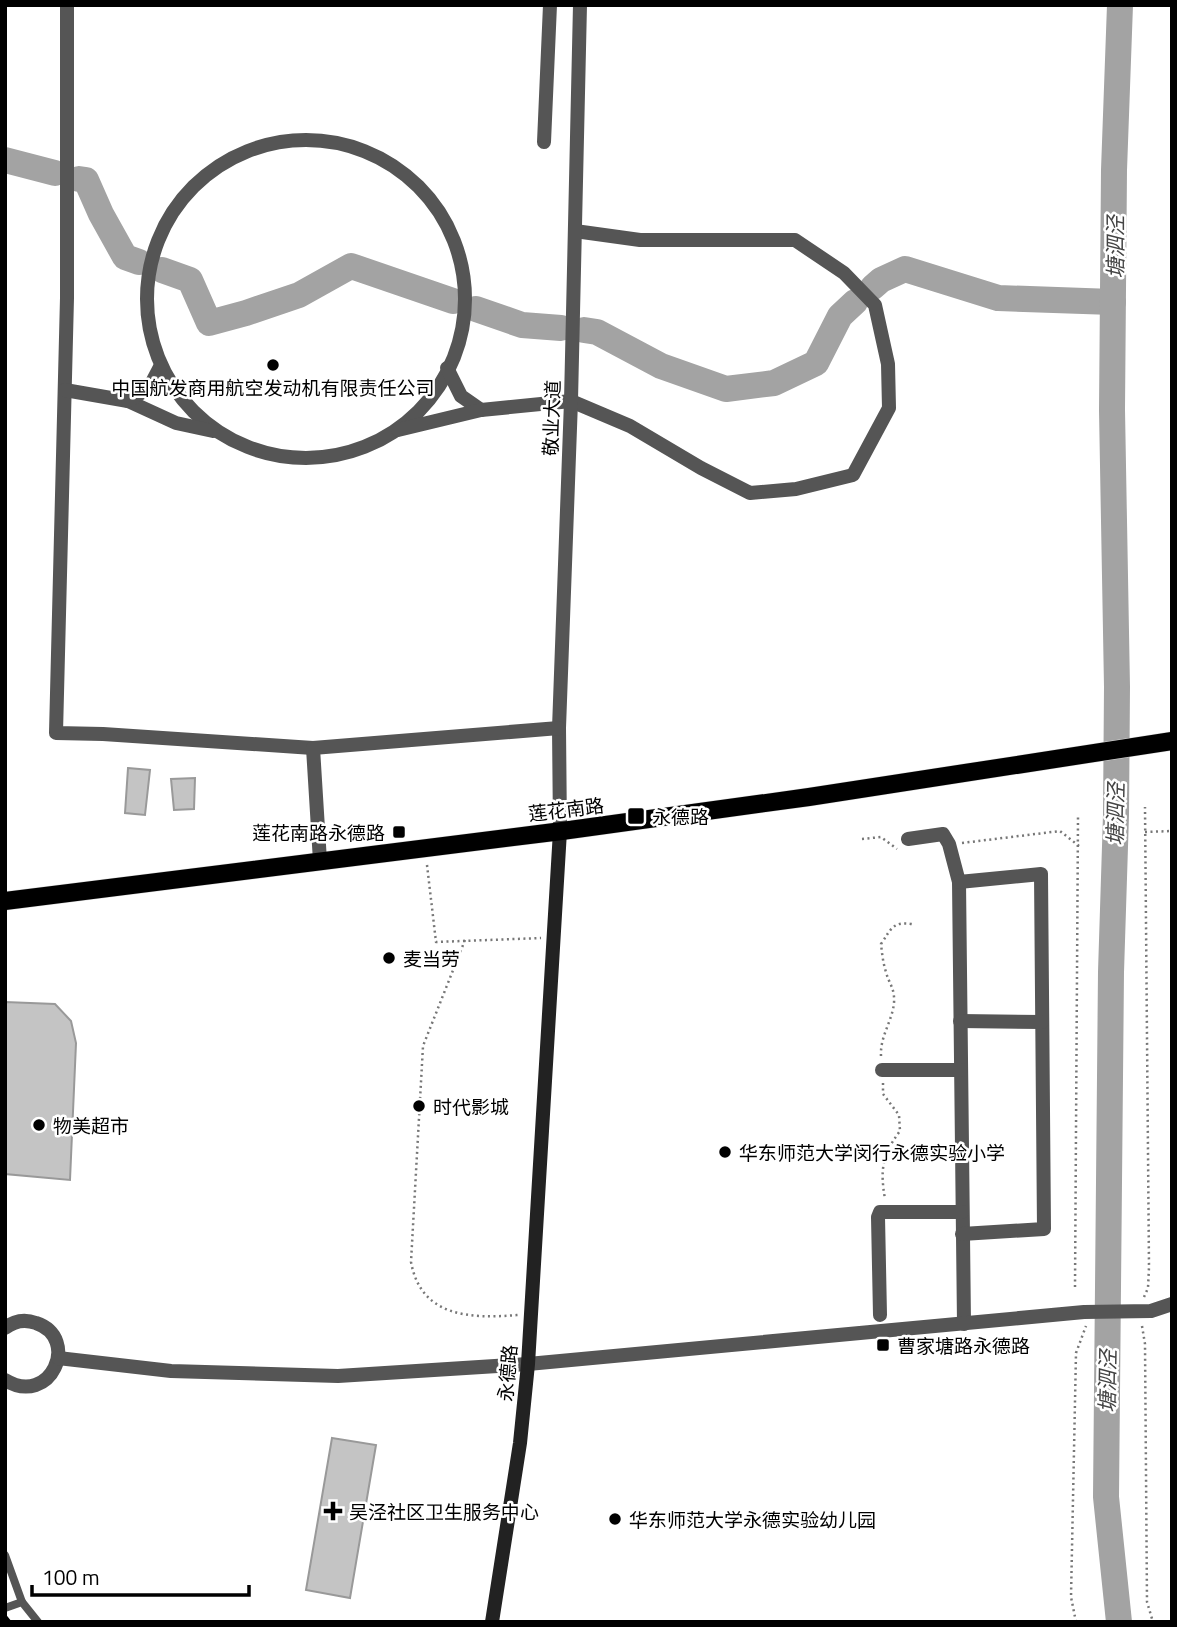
<svg xmlns="http://www.w3.org/2000/svg" width="1177" height="1627" font-family="'Titillium Web','Noto Sans SC',sans-serif">
	<style>
		.lines { fill: none; stroke-linecap: round; stroke-linejoin: round }
		.river { stroke: #a3a3a3; stroke-width: 26 }
		.building { fill: #c4c4c4; stroke: #999; stroke-width: 2 }
		.primary-casing { stroke: #dbdbdb; stroke-width: 19 }
		.path { stroke: #777; stroke-width: 2.5; stroke-dasharray: 2 3.5; stroke-linecap: butt }
		.lane { stroke: #555; stroke-width: 8 }
		.street { stroke: #555; stroke-width: 14 }
		.secondary { stroke: #222; stroke-width: 14 }
		.primary { stroke: #000; stroke-width: 18 }
		.rail { stroke: #000; stroke-width: 4.5; stroke-dasharray: 10 3.5 2 3.5; stroke-linecap: butt }
		.poi-dot { fill: #000; stroke: #fff; stroke-width: 2.5 }
		.labels { text-anchor: middle; dominant-baseline: central; stroke-width: 5; stroke-linejoin: round; paint-order: stroke }
		.poi-label { font-size: 19px; fill: #000; stroke: #fff; text-anchor: start }
		.street-label { font-size: 19px; fill: #000; stroke: #fff }
		.water-label { font-size: 21px; font-style: italic; fill: #444; stroke: #fff }
	</style>
	<rect width="100%" height="100%" fill="#fff"/>
	<g class="lines">
		<g class="river">
			<path d="M5 160 55 173"/>
			<path d="M79 179 86 180 101 214 125 257 139 262"/>
			<path d="M162 270 190 280 209 323 246 313 299 295 351 266 453 301"/>
			<path d="M873 287 881 280 905 269 998 298 1113 302"/>
			<path d="M476 309 522 325 561 328"/>
			<path d="M584 330 597 332 661 366 726 389 774 383 816 363 840 316 855 302"/>
			<path d="M1119 1622 1106 1497 1111 972 1116 815 1117 687 1112 410 1114 170 1120 5"/>
		</g>
	</g>
	<g class="building">
		<path d="M128 768 150 770 145 815 125 813Z"/>
		<path d="M195 778 194 809 174 810 171 779Z"/>
		<path d="M5 1002 55 1004 71 1021 76 1043 70 1180 5 1174Z"/>
		<path d="M332 1438 376 1445 350 1598 306 1590Z"/>
	</g>
	<g class="lines">
		<defs>
			<path id="primary" d="M5 901 562 831 809 797 1172 741"/>
		</defs>
		<use href="#primary" class="primary-casing"/>
		<g class="path">
			<path d="M1145 832 1172 831"/>
			<path d="M862 839 881 837 897 849"/>
			<path d="M962 843 1060 831 1079 846"/>
			<path d="M427 865 436 942 541 938"/>
			<path d="M465 940 423 1046 411 1262C421 1317 470 1319 518 1315"/>
			<path d="M881 1056C880 1036 892 1022 894 1003 895 988 889 984 886 972 883 963 882 953 881 944 891 929 893 921 912 924"/>
			<path d="M883 1083V1094L899 1115 900 1131C882 1155 880 1170 885 1199"/>
			<path d="M1075 1287 1078 817"/>
			<path d="M1144 1297 1148 1288 1149 1267 1145 807"/>
			<path d="M1142 1326 1145 1344 1147 1602 1153 1622"/>
			<path d="M1076 1622 1071 1597 1076 1353 1086 1326"/>
		</g>
		<g class="lane">
			<path d="M5 1555 22 1602"/>
			<path d="M5 1608 22 1602 38 1622"/>
		</g>
		<g class="street">
			<path d="M67 5V298L56 733 103 734 313 748"/>
			<circle cx="306" cy="299" r="159"/>
			<path d="M544 142 550 5"/>
			<path d="M447 368 461 396 481 410"/>
			<path d="M65 390 128 401 176 423 213 431"/>
			<path d="M128 401 149 388 160 367"/>
			<path d="M398 430 481 410 571 401 630 426 701 468 750 493 796 489 853 475 889 408 888 364 875 305 844 273 795 240H640L575 231"/>
			<path d="M560 831 559 728 571 401 580 5"/>
			<path d="M908 839 943 834 949 844 959 882 964 1324"/>
			<path d="M320 861 313 748 559 728"/>
			<path d="M959 882 1041 874 1044 1229 962 1234"/>
			<path d="M960 1021 1042 1022"/>
			<path d="M882 1070H961"/>
			<path d="M880 1315 878 1217 880 1212H962"/>
			<path d="M5 1328C14 1321 25 1319 36 1323 81 1338 51 1408 5 1380"/>
			<path d="M58 1358 171 1371 338 1376 528 1364 1084 1312 1151 1311 1172 1304"/>
		</g>
		<path class="secondary" d="M492 1622 520 1443 528 1364 560 831"/>
		<use href="#primary" class="primary"/>
		<path class="rail" d="M5 1617 9 1622"/>
	</g>
	<g class="poi-dot">
		<circle cx="273" cy="365" r="7"/>
		<rect x="627" y="807" width="18" height="18" rx="3.5"/>
		<rect x="392" y="825" width="14" height="14" rx="3.5"/>
		<circle cx="389" cy="958" r="7"/>
		<circle cx="419" cy="1106" r="7"/>
		<circle cx="39" cy="1125" r="7"/>
		<circle cx="725" cy="1152" r="7"/>
		<rect x="876" y="1338" width="14" height="14" rx="3.5"/>
		<path d="M329.5 1500.5h7v7h7v7h-7v7h-7v-7h-7v-7h7z"/>
		<circle cx="615" cy="1519" r="7"/>
	</g>
	<g class="labels">
		<g class="poi-label">
			<text x="273" y="387" text-anchor="middle">中国航发商用航空发动机有限责任公司</text>
			<text x="652" y="816">永德路</text>
			<text x="385" y="832" text-anchor="end">莲花南路永德路</text>
			<text x="403" y="958">麦当劳</text>
			<text x="433" y="1106">时代影城</text>
			<text x="53" y="1125">物美超市</text>
			<text x="739" y="1152">华东师范大学闵行永德实验小学</text>
			<text x="897" y="1345">曹家塘路永德路</text>
			<text x="349" y="1511">吴泾社区卫生服务中心</text>
			<text x="629" y="1519">华东师范大学永德实验幼儿园</text>
		</g>
		<g class="street-label">
			<text transform="translate(551 418) rotate(-88)">敬业大道</text>
			<text transform="translate(566 809) rotate(-7)">莲花南路</text>
			<text transform="translate(507 1373) rotate(-85)">永德路</text>
		</g>
		<g class="water-label">
			<text transform="translate(1115 247) rotate(-90)">塘泗泾</text>
			<text transform="translate(1115 814) rotate(-89)">塘泗泾</text>
			<text transform="translate(1107 1381) rotate(-89)">塘泗泾</text>
		</g>
	</g>
	<rect width="1177" height="1627" fill="none" stroke="#000000" stroke-width="14"/>
	<path d="M32 1585v10h217v-10" fill="none" stroke="#000000" stroke-width="3.5"/>
	<text x="42" y="1585" font-size="21" fill="#000000" stroke="#ffffff" stroke-width="5" paint-order="stroke">100 m</text>
</svg>
